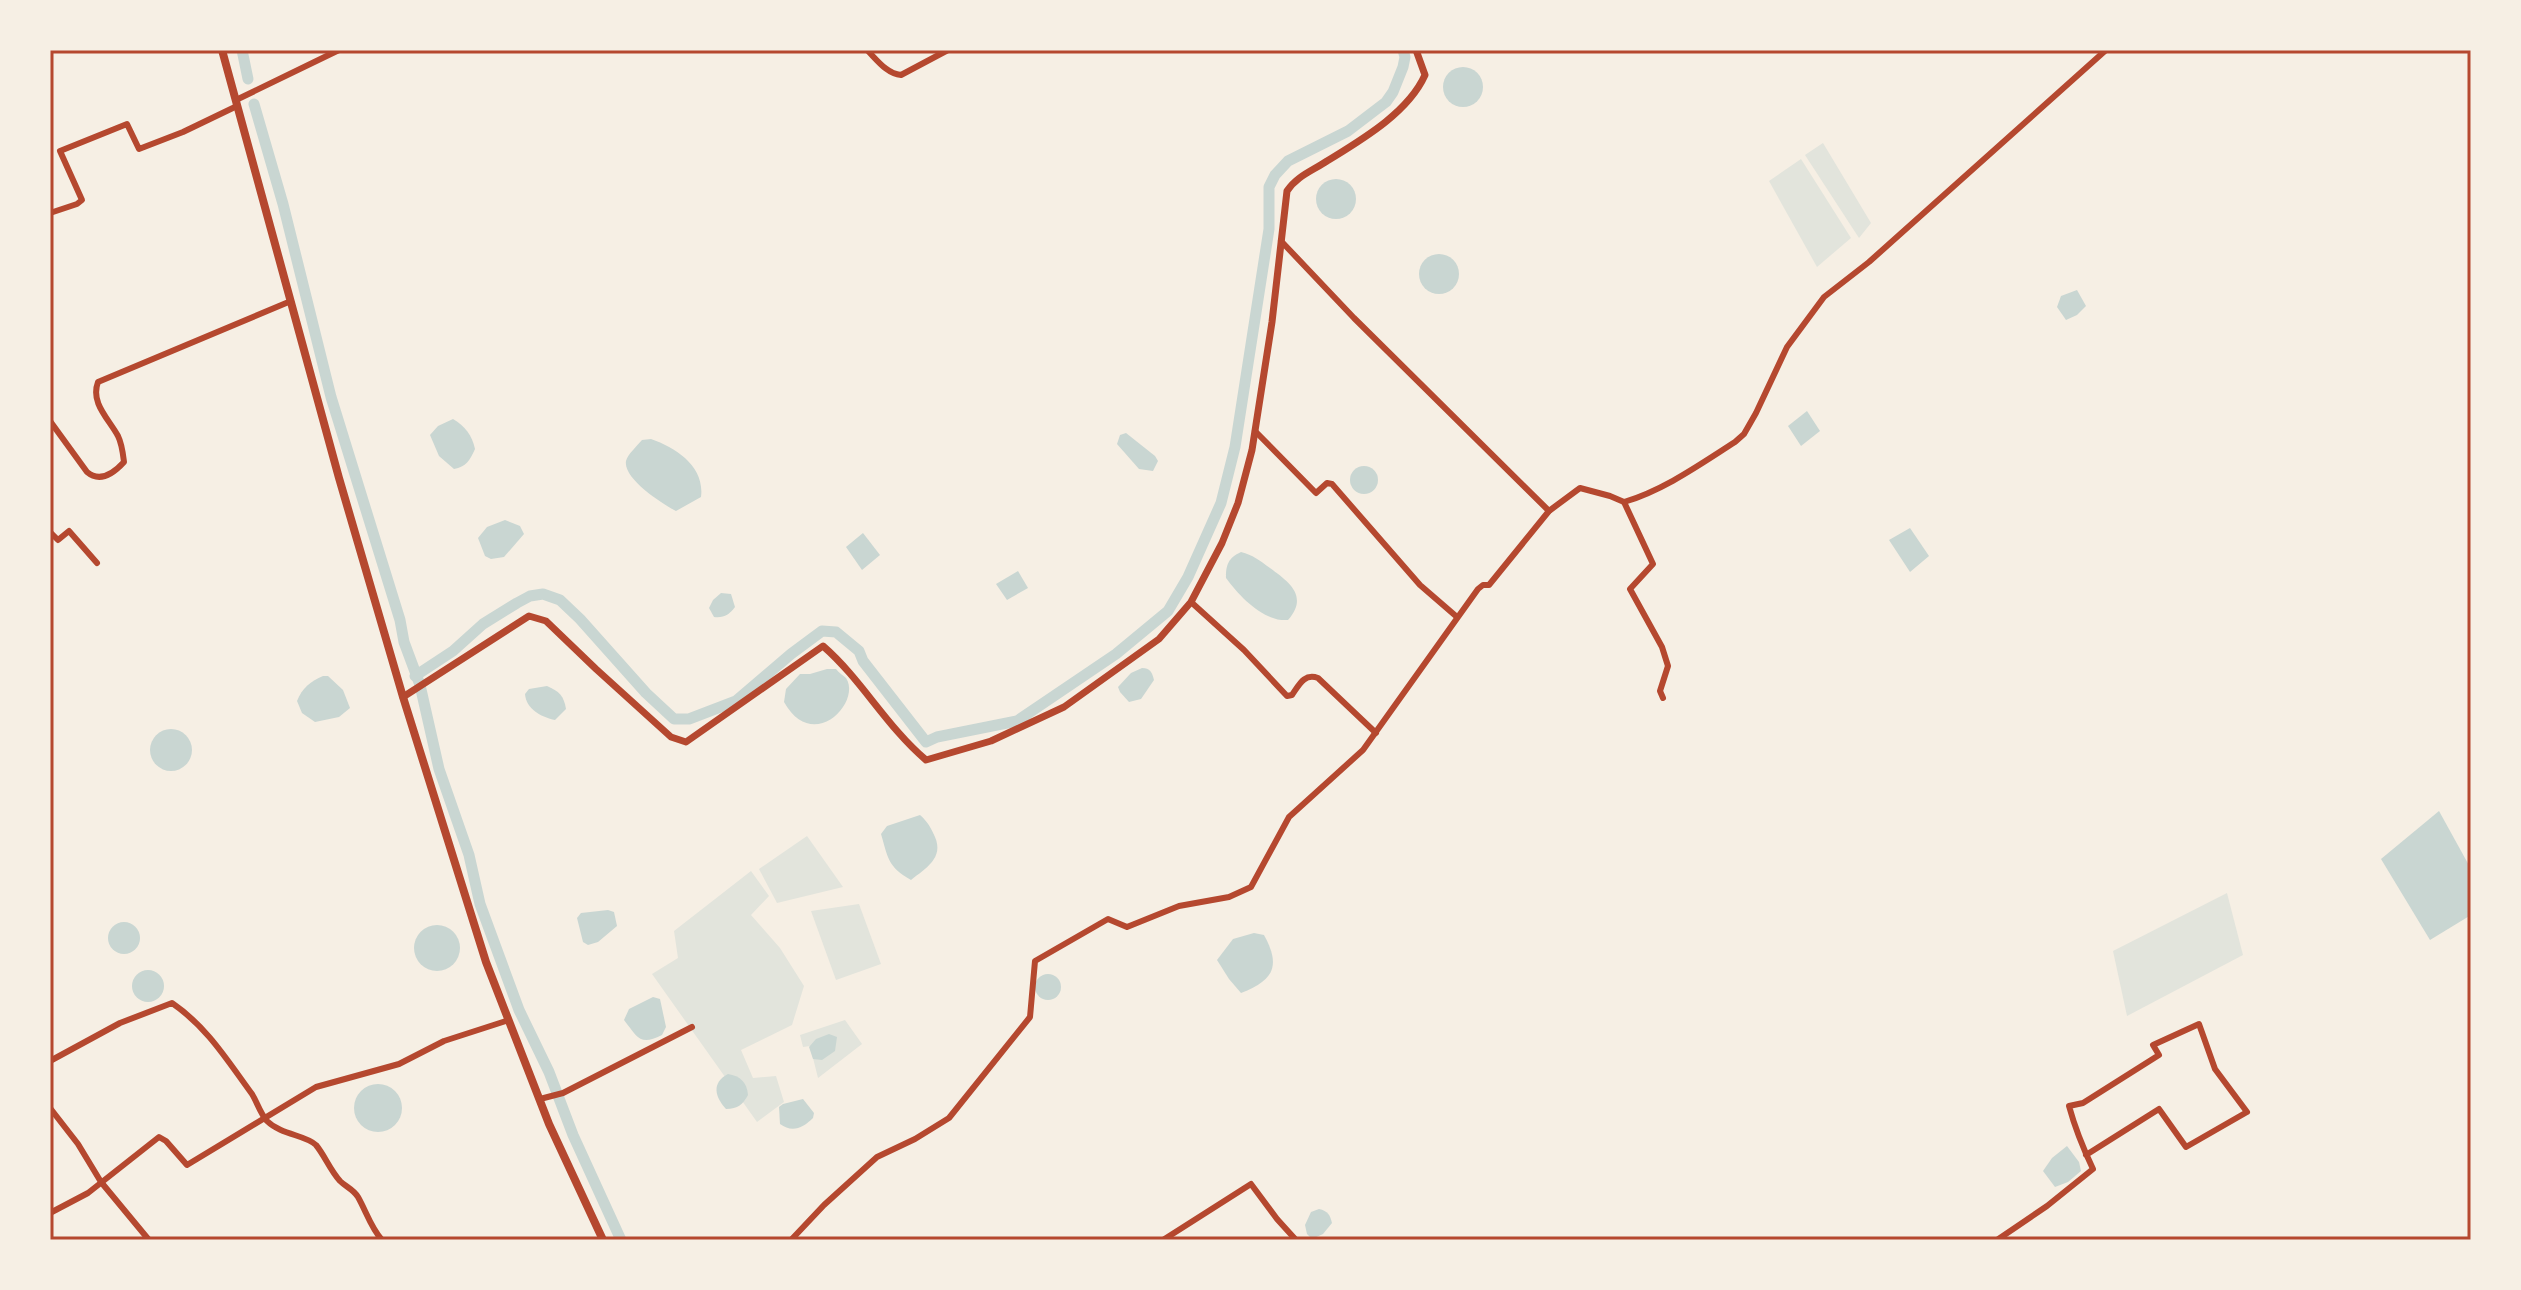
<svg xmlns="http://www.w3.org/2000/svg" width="2521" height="1290" font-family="'Libre Baskerville',serif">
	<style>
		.green { fill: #e2e4dc }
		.water { fill: #c9d6d2 }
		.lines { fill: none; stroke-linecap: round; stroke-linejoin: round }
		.canal { stroke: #c9d6d2; stroke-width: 11 }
		.minor { stroke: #b5482f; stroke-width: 6 }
		.tertiary { stroke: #b5482f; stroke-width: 7 }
		.secondary { stroke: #b5482f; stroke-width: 8 }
		.neatline { fill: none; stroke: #b5482f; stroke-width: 3 }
	</style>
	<rect width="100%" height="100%" fill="#f6efe4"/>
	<g class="green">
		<path d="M1823 143 1871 223 1859 238 1805 155Z"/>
		<path d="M1801 159 1851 238 1817 267 1769 181Z"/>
		<path d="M807 836 843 887 777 903 759 869Z"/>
		<path d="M751 871 769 896 751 915 780 948 804 986 792 1025 741 1050 753 1078 776 1076 784 1102 757 1122 652 974 678 958 674 931Z"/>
		<path d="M2227 893 2243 955 2127 1016 2113 951Z"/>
		<path d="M859 904 881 964 836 980 811 911Z"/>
		<path d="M845 1020 862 1044 818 1078 810 1046 803 1047 800 1035Z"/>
	</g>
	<g class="water">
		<circle cx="1463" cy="87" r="20"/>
		<circle cx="1336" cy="199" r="20"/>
		<circle cx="1439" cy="274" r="20"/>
		<path d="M2077 290 2086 306 2077 315 2066 320 2057 307 2061 296Z"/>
		<path d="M1807 411 1820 431 1801 446 1788 426Z"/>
		<path d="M453 419C465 426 472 435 475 449 470 460 466 467 454 469L439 456 430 435 438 426Z"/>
		<path d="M1126 433 1155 456 1158 461 1153 471 1139 469 1117 444 1120 435Z"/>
		<path d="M651 439C677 448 705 467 701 497L676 511C663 504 623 479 626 461 628 454 637 446 642 440Z"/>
		<circle cx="1364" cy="480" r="14"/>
		<path d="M505 520 520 526 524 534 504 557 491 559 485 556 478 538 487 527Z"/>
		<path d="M1910 528 1929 556 1910 572 1889 540Z"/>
		<path d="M863 533 880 555 862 570 846 547Z"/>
		<path d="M1241 552C1253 555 1259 560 1270 568 1289 582 1309 596 1288 620 1264 622 1240 597 1226 578 1226 565 1228 558 1241 552Z"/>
		<path d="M1018 571 1028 588 1007 600 996 584Z"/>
		<path d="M721 593 731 594 735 607C729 615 724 618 714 617L709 608 713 600Z"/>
		<path d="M1142 668C1150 668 1152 672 1154 680L1141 699 1129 702 1120 692 1118 687 1131 673Z"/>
		<path d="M827 669H836C839 673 843 675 846 678 862 702 813 754 784 702L786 689 800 674H810Z"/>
		<path d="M323 676H328L343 690 350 708 339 717 315 722 302 713 297 701C302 688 311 681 323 676Z"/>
		<path d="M547 686C559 691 564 696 566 709L555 720C541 717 526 709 525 694L529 689Z"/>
		<circle cx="171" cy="750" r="21"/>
		<path d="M2439 811 2471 869V915L2430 940 2381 859Z"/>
		<path d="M920 815C928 822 931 828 935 837 944 858 926 868 911 880 888 867 888 858 881 834L887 826Z"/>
		<path d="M608 910 614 912 617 926 598 942 588 945 583 942 577 918 581 913Z"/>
		<circle cx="124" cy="938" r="16"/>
		<circle cx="437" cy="948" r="23"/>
		<path d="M1254 933 1264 935C1281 966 1274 980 1241 993L1229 979 1217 960 1233 939Z"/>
		<circle cx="148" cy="986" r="16"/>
		<circle cx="1048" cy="987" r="13"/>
		<path d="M653 997 660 999 666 1027 662 1035C640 1046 638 1038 624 1020L629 1009Z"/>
		<path d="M829 1034 837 1037 835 1051 822 1060 813 1059 809 1047 816 1039Z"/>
		<path d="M728 1074C740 1076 747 1082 748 1095 743 1104 738 1109 726 1109 715 1097 711 1083 728 1074Z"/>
		<circle cx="378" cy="1108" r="24"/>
		<path d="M803 1099 814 1113 813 1118C803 1128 792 1133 780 1124L779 1107 783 1104Z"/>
		<path d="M2067 1146 2079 1162 2081 1171 2068 1182 2055 1187 2043 1171 2052 1158Z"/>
		<path d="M1319 1209C1328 1211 1330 1215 1332 1223L1323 1234 1312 1239 1307 1234 1305 1225 1311 1212Z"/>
	</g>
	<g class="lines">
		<g class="canal">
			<path d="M242 50 248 79"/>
			<path d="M254 104 283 204 331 397 400 620 404 642 420 685 439 769 469 855 480 904 519 1010 549 1072 573 1135 621 1240"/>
			<path d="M415 676 453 651 483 624 517 603 530 596 543 594 560 600 580 619 646 693 674 719H689L736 701 791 654 822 631 836 632 859 651 863 661 926 742 937 737 1017 721 1116 654 1168 611 1188 577 1221 503 1235 447 1269 229V187L1275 175 1288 161 1348 131 1386 102 1393 92 1403 67 1405 57 1403 50"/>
		</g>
		<g class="minor">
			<path d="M867 50C877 60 887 74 901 75L948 50"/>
			<path d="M236 100 339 50"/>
			<path d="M50 213 77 204 82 200 60 151 127 124 139 149 183 132 237 106"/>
			<path d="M1281 241 1354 318 1549 511"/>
			<path d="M50 421 87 472C100 483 114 473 124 462 123 454 122 444 118 436 109 419 90 403 98 382L291 301"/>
			<path d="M1255 431 1316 493 1327 483 1332 484 1420 585 1457 617"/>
			<path d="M1624 502 1653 564 1630 589 1662 647 1668 666 1660 691 1663 698"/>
			<path d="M50 532 58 540 69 531 97 563"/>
			<path d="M1191 602 1244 650 1287 696 1292 695C1299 685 1304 673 1318 678L1376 733"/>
			<path d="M50 1061 120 1023 172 1003C207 1027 227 1060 252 1094 257 1102 260 1113 267 1121 281 1135 306 1135 316 1145 325 1156 330 1170 340 1181 346 1187 353 1189 358 1197 366 1211 371 1228 382 1240"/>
			<path d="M540 1099 563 1093 692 1027"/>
			<path d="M50 1108 78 1144 101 1182 149 1240"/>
			<path d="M50 1213 88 1193 159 1137 166 1141 187 1165 316 1087 399 1064 444 1041 509 1020"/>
			<path d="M791 1240 824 1205 877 1157 915 1139 949 1118 1030 1017 1035 961 1108 919 1127 927 1179 906 1229 897 1251 887 1289 817 1363 750 1478 589 1483 585H1489L1549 511 1580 488 1610 496 1624 502C1664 490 1699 465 1735 442L1744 434 1756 413 1787 347 1824 297 1869 262 2106 50"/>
			<path d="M1163 1240 1251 1184 1277 1219 1296 1240"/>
			<path d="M1997 1240 2047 1206 2093 1169C2083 1148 2075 1128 2069 1106L2083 1103 2159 1055 2153 1045 2199 1024 2215 1069 2247 1112 2186 1147 2159 1109 2086 1155"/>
		</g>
		<path class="tertiary" d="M403 697 529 616 546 621 596 669 671 737 686 742 823 646C862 680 886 726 926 760L991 741 1064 707 1159 639 1191 602 1222 543 1238 503 1252 450 1272 322 1287 191C1297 176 1312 171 1327 161 1361 140 1408 113 1425 75L1416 50"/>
		<path class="secondary" d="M222 50 339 478 403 697 486 962 549 1124 603 1240"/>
	</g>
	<rect width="2521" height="1290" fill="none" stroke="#f6efe4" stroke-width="104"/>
	<rect x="52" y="52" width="2417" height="1186" class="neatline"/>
</svg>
